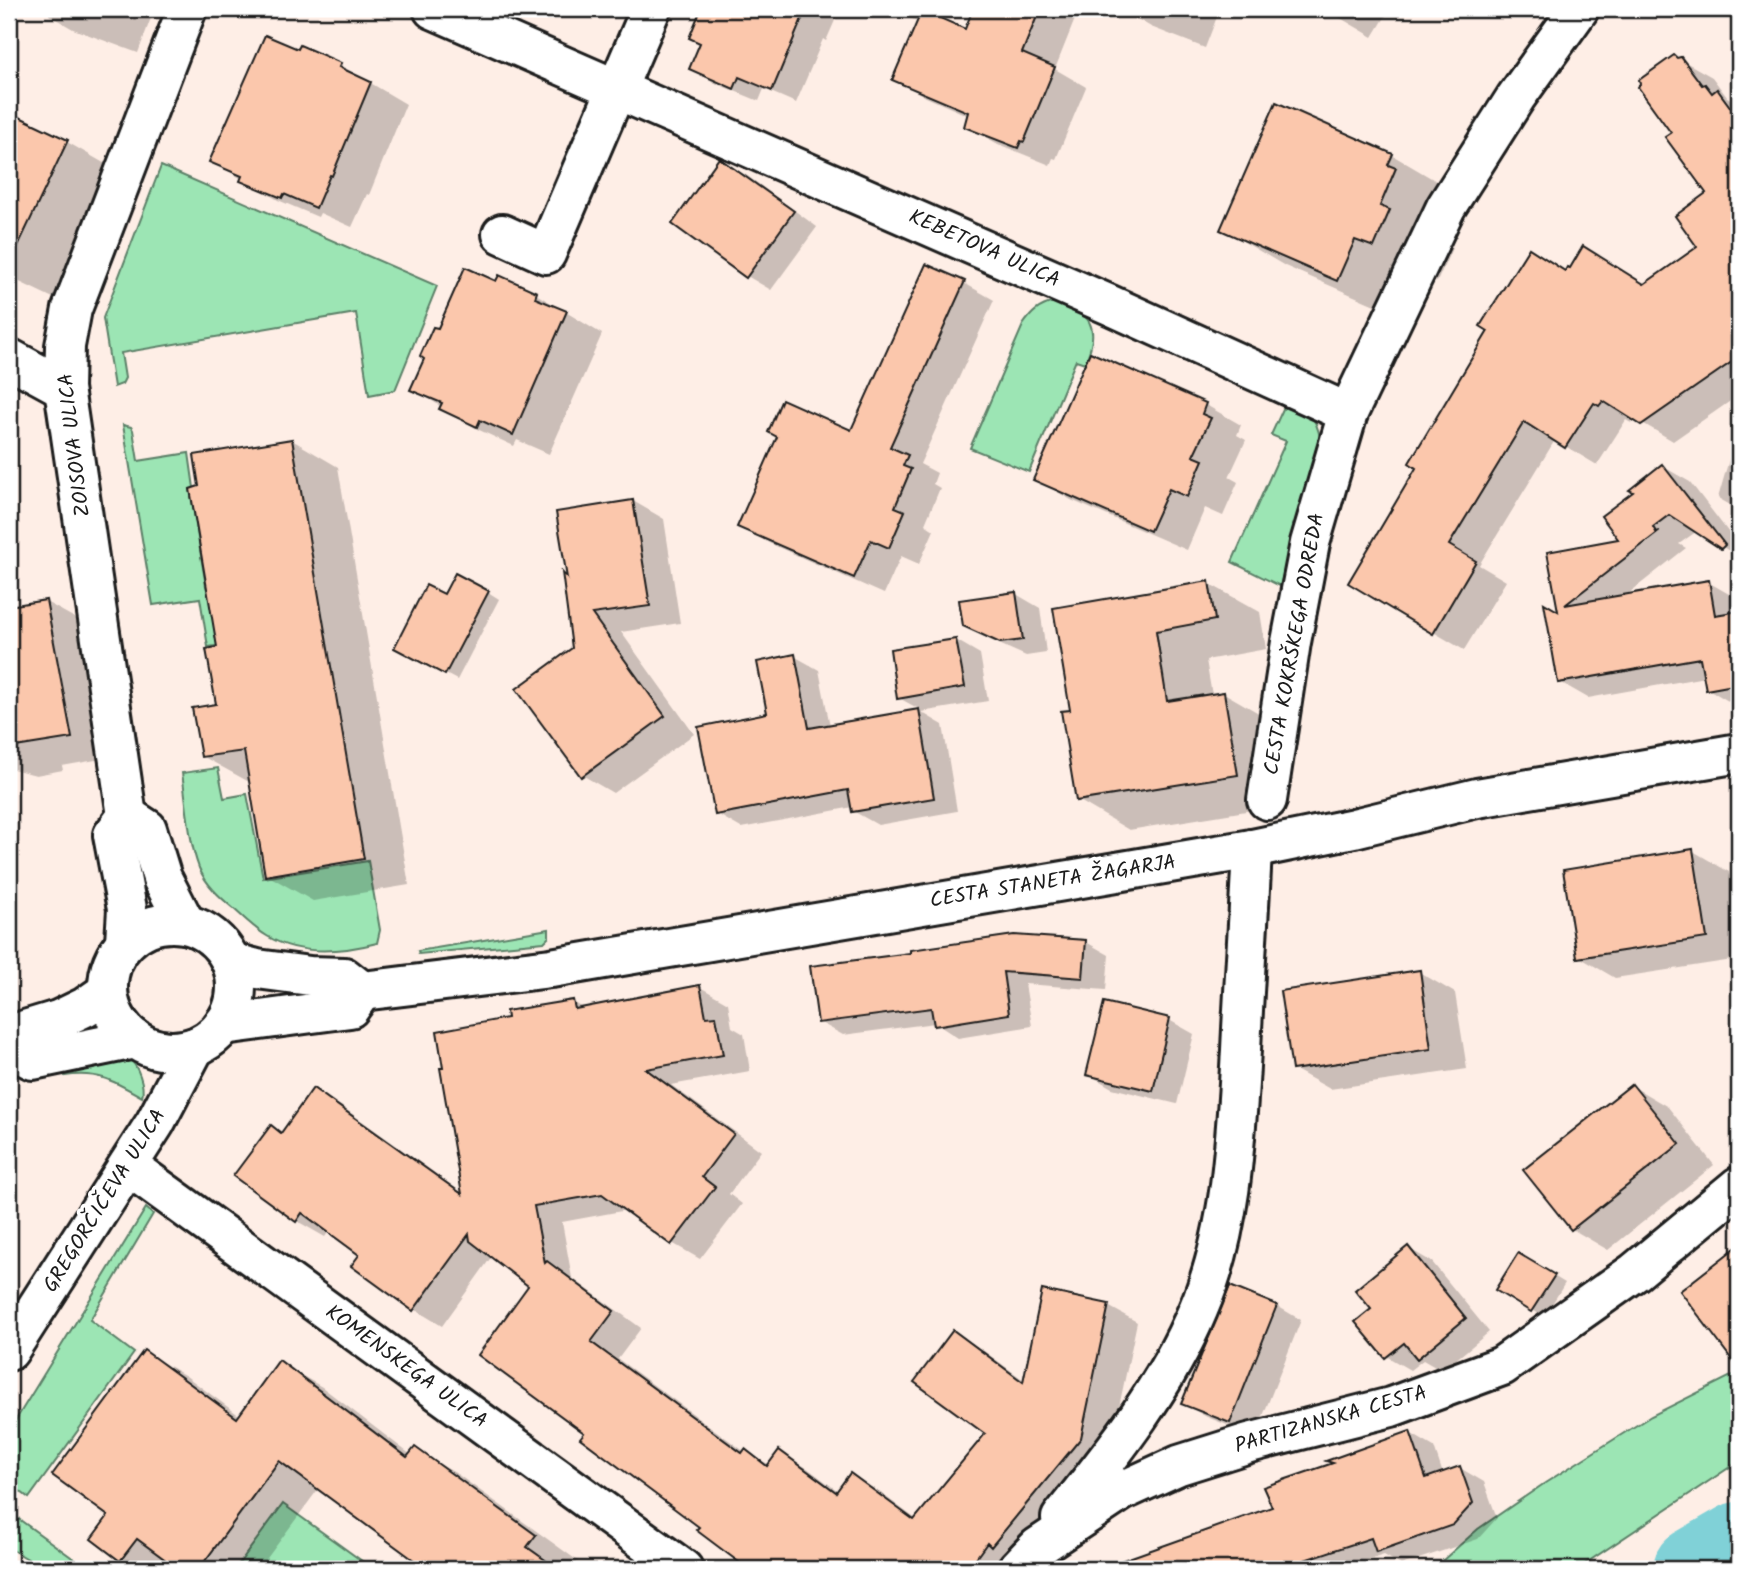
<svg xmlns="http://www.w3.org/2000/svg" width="1748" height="1578" font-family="Kalam,sans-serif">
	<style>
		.green { fill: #9ce5b4; stroke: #5c8068; stroke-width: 2 }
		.shadow { fill: #0003 }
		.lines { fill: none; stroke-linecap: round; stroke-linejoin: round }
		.river { stroke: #80d1d7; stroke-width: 82 }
		.building { fill: #fbc7ac; stroke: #1c1c1c; stroke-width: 2 }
		.minor-casing { stroke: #1c1c1c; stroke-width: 44 }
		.minor { stroke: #fff; stroke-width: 38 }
		.labels { text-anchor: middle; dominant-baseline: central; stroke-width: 7; stroke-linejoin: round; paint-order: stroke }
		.street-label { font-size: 21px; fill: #1c1c1c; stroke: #fff }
	</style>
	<rect width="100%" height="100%" fill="#feeee6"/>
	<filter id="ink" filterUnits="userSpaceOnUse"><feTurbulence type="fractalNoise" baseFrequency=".0143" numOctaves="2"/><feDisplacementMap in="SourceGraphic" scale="14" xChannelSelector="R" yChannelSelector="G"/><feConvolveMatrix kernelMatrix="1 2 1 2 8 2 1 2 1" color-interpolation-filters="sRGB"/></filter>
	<g filter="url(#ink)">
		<g class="green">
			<path d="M161 166 437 286 395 390 369 395 356 313 121 353 125 378 122 384 114 387 103 318Z"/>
			<path d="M1054 302C1091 311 1101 327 1085 363L1076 360 1029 472 970 448 1023 325C1032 312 1039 306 1054 302Z"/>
			<path d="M1287 400C1306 409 1317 416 1320 439L1280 586 1232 562 1286 441 1271 435Z"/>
			<path d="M123 425 131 427 133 430 138 461 189 453 194 488 190 489 206 586 223 645 208 647 200 598 153 605Z"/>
			<path d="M218 768 224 798 247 794 263 878 368 861 380 930 377 943C342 952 299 956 267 936 255 929 244 918 234 909 221 898 206 885 199 868 188 839 187 804 182 773Z"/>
			<path d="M549 929V937L544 942 419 954 418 951Z"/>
			<path d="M129 1058C138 1066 145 1085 142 1097 114 1081 98 1071 65 1076L63 1068Z"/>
			<path d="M146 1208 153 1214 90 1320 134 1353 29 1498 9 1483V1431Z"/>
			<path d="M1739 1372V1461L1577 1569H1433L1478 1529 1545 1483 1651 1416Z"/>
			<path d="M283 1504 373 1569H235Z"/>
			<path d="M9 1512 78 1562 73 1569H45L9 1548Z"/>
		</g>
		<g class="shadow">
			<path d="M51 9H142L152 15 138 53 73 29 49 15Z"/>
			<path d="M703 9H840L826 41 823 39 796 103 764 89 759 101 715 83 691 69 702 43 691 37Z"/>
			<path d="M890 9H922L920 11 966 31 975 9H1079L1055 69 1086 87 1056 159 1053 158 1050 165 998 144 966 126 969 116 926 97 895 79 919 22Z"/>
			<path d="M1129 9H1220L1205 48 1151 27 1127 13Z"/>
			<path d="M1325 9H1390L1373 37Z"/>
			<path d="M1678 59H1680L1712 77 1727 97 1739 104V395L1673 441 1634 418 1631 423 1626 420 1597 465 1555 440 1479 565 1506 581 1464 650 1350 583 1566 272 1645 286 1699 247 1709 194 1674 133Z"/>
			<path d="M340 65 406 104 369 195 367 194 352 227 320 213 318 217 278 200 211 161Z"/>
			<path d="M9 114 67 142 130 178 70 306 9 277Z"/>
			<path d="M1392 155 1455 192 1443 242 1452 248 1437 282 1418 275 1400 316 1285 266 1222 229Z"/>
			<path d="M721 161 746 175 817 227 771 290 747 276Z"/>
			<path d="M927 266 964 283 994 300 920 464 937 473 933 484 940 488 925 524 934 530 919 564 901 556 884 594 769 543 739 526 852 432Z"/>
			<path d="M500 277 536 294 602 334 549 454 517 440 514 446 477 429 413 389 439 330 497 283Z"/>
			<path d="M1091 354 1206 405 1241 425 1237 435 1246 440 1229 477 1238 482 1223 516 1205 508 1187 550 1071 500 1036 479Z"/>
			<path d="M1739 425V510L1718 498Z"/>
			<path d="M292 440 338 467 409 885 313 901 267 875 251 783 202 756 218 706 219 649Z"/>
			<path d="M1662 466 1690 482 1739 546V557L1697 531 1679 544 1686 548 1624 597 1708 582 1736 598 1739 613V704L1735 705 1708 689 1705 677 1588 698 1560 682V614L1549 553 1621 540 1636 492Z"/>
			<path d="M633 501 664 519 680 623 621 632 694 734 613 793 582 775 574 648 564 575 568 577Z"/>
			<path d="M1208 583 1260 612 1266 649 1206 660 1212 695 1224 693 1276 723 1289 804 1129 830 1078 800 1072 711 1055 610Z"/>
			<path d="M488 592 499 599 457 680 408 654Z"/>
			<path d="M1016 594 1040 608 1046 653 1026 656 990 640 965 625Z"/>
			<path d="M9 602H14L21 606 46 602 82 622 107 758 62 766 63 770 36 775 9 768Z"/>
			<path d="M956 640 980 654 988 701 921 712 943 725 957 811 878 825 853 811V807L741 828 717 814 769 714 794 656 819 670 830 726 921 710 899 698Z"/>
			<path d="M1693 851 1729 872 1739 937V959L1615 978 1579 957Z"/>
			<path d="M1086 942 1109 955 1106 990 1025 984 1032 1026 958 1038 935 1023 843 1035 819 1022Z"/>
			<path d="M1419 972 1455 993 1467 1069 1330 1089 1294 1069Z"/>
			<path d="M700 987 728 1003 732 1027 744 1034 750 1071 671 1085 761 1151 729 1194 742 1204 700 1259 672 1243 627 1210 562 1222 572 1278 641 1328 618 1359 745 1452 770 1465 779 1452 807 1468 838 1491 850 1475 878 1491 917 1520 987 1434 954 1332 981 1349 1025 1381 1108 1306 1137 1322 1109 1454 1007 1569H753L698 1530 702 1527 586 1433 531 1286 492 1256 442 1326 414 1309 362 1255 329 1231 325 1237 297 1221 282 1134 313 1090 341 1106 464 1194 509 1019 573 1002 585 1009Z"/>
			<path d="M1169 1020 1194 1034 1177 1104 1112 1088 1088 1074Z"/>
			<path d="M1632 1086 1668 1107 1714 1165 1608 1250 1572 1229Z"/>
			<path d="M1408 1248 1432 1262 1489 1332 1442 1371 1423 1360 1410 1370 1386 1356 1374 1309Z"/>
			<path d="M1739 1250V1353L1722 1342 1683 1291Z"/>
			<path d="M1519 1255 1565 1283 1544 1317 1498 1289Z"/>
			<path d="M1231 1289 1277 1306 1301 1320 1255 1436 1207 1417 1183 1404Z"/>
			<path d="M9 1302 19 1309 9 1324Z"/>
			<path d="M144 1352 186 1376 240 1416 280 1363 322 1387 411 1455 415 1450 457 1474 578 1561 571 1569H429L319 1488 259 1569H181L177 1566 174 1569H138L121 1559 110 1516Z"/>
			<path d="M1410 1433 1434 1447 1443 1474 1460 1468 1484 1482 1497 1518 1478 1539 1401 1565 1384 1555 1340 1569H1155L1149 1553 1274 1508 1336 1464Z"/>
		</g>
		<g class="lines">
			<path class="river" d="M1694 1569 1739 1543"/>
		</g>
		<g class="building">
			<path d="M701 9H806L772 91 739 77 734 89 689 69 700 43 689 38Z"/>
			<path d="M973 9H1040L1022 53 1055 67 1024 142 1021 141 1018 148 964 127 968 112 892 80 922 10 965 29Z"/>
			<path d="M265 35 298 49 300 45 341 63 339 67 371 82 332 176 330 175 316 208 284 194 282 198 240 181 242 176 209 162Z"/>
			<path d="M1674 55 1677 58 1681 57 1702 85 1705 84 1712 93 1717 89 1739 119V357L1641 425 1603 401 1599 406 1594 403 1565 448 1524 422 1449 545 1476 561 1433 634 1348 583 1416 468 1409 463 1488 331 1480 326 1529 248 1565 271 1567 267 1570 268 1583 246 1644 284 1697 247 1675 216 1706 193 1665 137 1671 133 1638 87 1640 84 1639 80Z"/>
			<path d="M1276 102 1393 154 1388 165 1396 168 1380 206 1390 210 1374 247 1355 240 1337 281 1220 230Z"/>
			<path d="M9 112 68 140 9 265Z"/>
			<path d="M719 158 794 211 746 278 672 224Z"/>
			<path d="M926 264 965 281 890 447 908 455 903 466 911 469 895 507 905 511 889 548 871 540 854 578 737 527 777 437 768 432 782 399 851 430Z"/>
			<path d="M465 267 496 281 499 275 537 292 535 298 567 311 513 435 480 420 477 427 439 409 442 403 410 390 424 359 420 356 433 327 438 328Z"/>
			<path d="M1090 352 1206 403 1202 414 1211 418 1193 456 1203 460 1187 497 1169 489 1150 531 1033 480Z"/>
			<path d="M292 439 364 859 265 876 244 751 201 757 192 708 216 704 206 649 217 647 190 489 199 486 194 455Z"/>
			<path d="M1662 464 1725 545 1721 549 1669 515 1653 527 1656 532 1660 531 1565 605 1709 580 1715 615 1739 611V684L1706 690 1700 658 1558 683 1544 603 1558 611 1547 552 1618 539 1601 516 1633 492 1629 490Z"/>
			<path d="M633 500 650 606 592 614 665 716 581 777 516 689 572 648 562 572 567 578 556 512Z"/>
			<path d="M455 573 489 591 445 675 394 648 426 585 444 594Z"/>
			<path d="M1209 581 1215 620 1156 631 1167 701 1224 692 1238 775 1076 801 1061 711 1070 710 1053 608Z"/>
			<path d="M1016 592 1023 640 1000 643 963 626 959 600Z"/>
			<path d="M46 600 72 738 9 748V606Z"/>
			<path d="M956 639 965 687 897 699 890 649Z"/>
			<path d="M795 654 809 728 919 709 934 798 852 812 848 790 715 815 698 727 767 713 757 662Z"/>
			<path d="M1693 849 1707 938 1577 958 1563 870Z"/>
			<path d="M1014 935 1086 940 1083 978 1003 972 1009 1014 934 1026 931 1008 818 1023 810 966 910 953V950Z"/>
			<path d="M1420 970 1431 1049 1292 1070 1280 991Z"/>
			<path d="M700 985 706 1017 716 1016 723 1055 646 1069 734 1134 702 1177 715 1187 671 1245 602 1194 534 1206 545 1263 547 1261 614 1311 591 1342 742 1453 745 1449 767 1466 779 1450 836 1492 850 1473 914 1520 985 1434 914 1382 953 1330 1023 1382 1042 1290 1109 1304 1081 1438 991 1547 987 1543 968 1569H748L696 1530 699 1527 580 1438 584 1433 478 1355 528 1286 470 1241 469 1234 413 1311 351 1266 359 1255 302 1213 296 1222 233 1176 271 1125 281 1133 313 1088 462 1194 440 1068H443L437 1031 507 1018 506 1011 573 1000 575 1009Z"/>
			<path d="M1104 1002 1170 1018 1153 1091 1086 1075Z"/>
			<path d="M1632 1084 1680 1144 1571 1230 1523 1170Z"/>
			<path d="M1739 1245V1369L1680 1291Z"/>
			<path d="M1408 1246 1466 1318 1417 1359 1404 1343 1385 1358 1355 1322 1371 1309 1355 1290Z"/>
			<path d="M1518 1253 1555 1275 1531 1312 1495 1290Z"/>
			<path d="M1230 1286 1277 1305 1230 1423 1181 1404Z"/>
			<path d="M144 1350 237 1418 279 1360 407 1457 415 1447 536 1535 527 1547 558 1569H426L279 1461 199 1569H178L137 1539 120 1561 91 1539 108 1516 52 1475Z"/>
			<path d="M1410 1431 1426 1478 1460 1466 1473 1503 1453 1525 1376 1552 1371 1538 1301 1561 1304 1569H1113L1112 1564 1272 1507 1263 1487 1333 1463 1326 1461Z"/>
		</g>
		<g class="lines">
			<defs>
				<g id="minor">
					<path d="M433 9 1110 305 1348 413"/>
					<path d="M502 234 546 254 651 9"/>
					<path d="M9 358 64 388"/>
					<path d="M1267 800 1291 642 1310 543 1348 413 1446 207 1516 97 1579 9"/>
					<path d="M127 816 147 829 162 878 185 923"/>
					<circle cx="172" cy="987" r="64"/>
					<path d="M125 942 127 909 113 835 127 816 64 388 65 346 72 309 187 9"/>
					<path d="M231 962 257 969 310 976 344 977 362 991 551 968 1252 849 1354 828 1477 798 1739 753"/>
					<path d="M223 1025 350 1008 362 991"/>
					<path d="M9 1047 25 1030 58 1020 85 1007 108 991"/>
					<path d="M9 1048 33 1060 135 1039"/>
					<path d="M128 1166 683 1569"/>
					<path d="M9 1351 155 1123 195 1047"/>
					<path d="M1061 1518C1113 1453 1166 1387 1198 1310 1232 1232 1236 1134 1241 1050 1244 983 1249 916 1252 849"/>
					<path d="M1017 1569 1038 1547 1122 1491 1179 1465 1249 1443 1391 1407 1502 1366 1635 1272 1739 1186"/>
				</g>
			</defs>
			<use href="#minor" class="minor-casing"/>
			<use href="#minor" class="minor"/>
		</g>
	</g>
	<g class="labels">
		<g class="street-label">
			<text transform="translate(984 249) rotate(24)">KEBETOVA ULICA</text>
			<text transform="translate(75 445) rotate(-97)">ZOISOVA ULICA</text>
			<text transform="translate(1295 644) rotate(-80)">CESTA KOKRŠKEGA ODREDA</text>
			<text transform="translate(1053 882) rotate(-9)">CESTA STANETA ŽAGARJA</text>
			<text transform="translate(105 1201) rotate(-58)">GREGORČIČEVA ULICA</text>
			<text transform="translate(406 1367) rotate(36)">KOMENSKEGA ULICA</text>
			<text transform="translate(1331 1420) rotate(-16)">PARTIZANSKA CESTA</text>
		</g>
	</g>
	<rect width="1748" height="1578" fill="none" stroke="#fff" stroke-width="35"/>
	<rect x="18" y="18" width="1713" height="1543" fill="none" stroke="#1c1c1c" stroke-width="2.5" filter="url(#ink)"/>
</svg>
